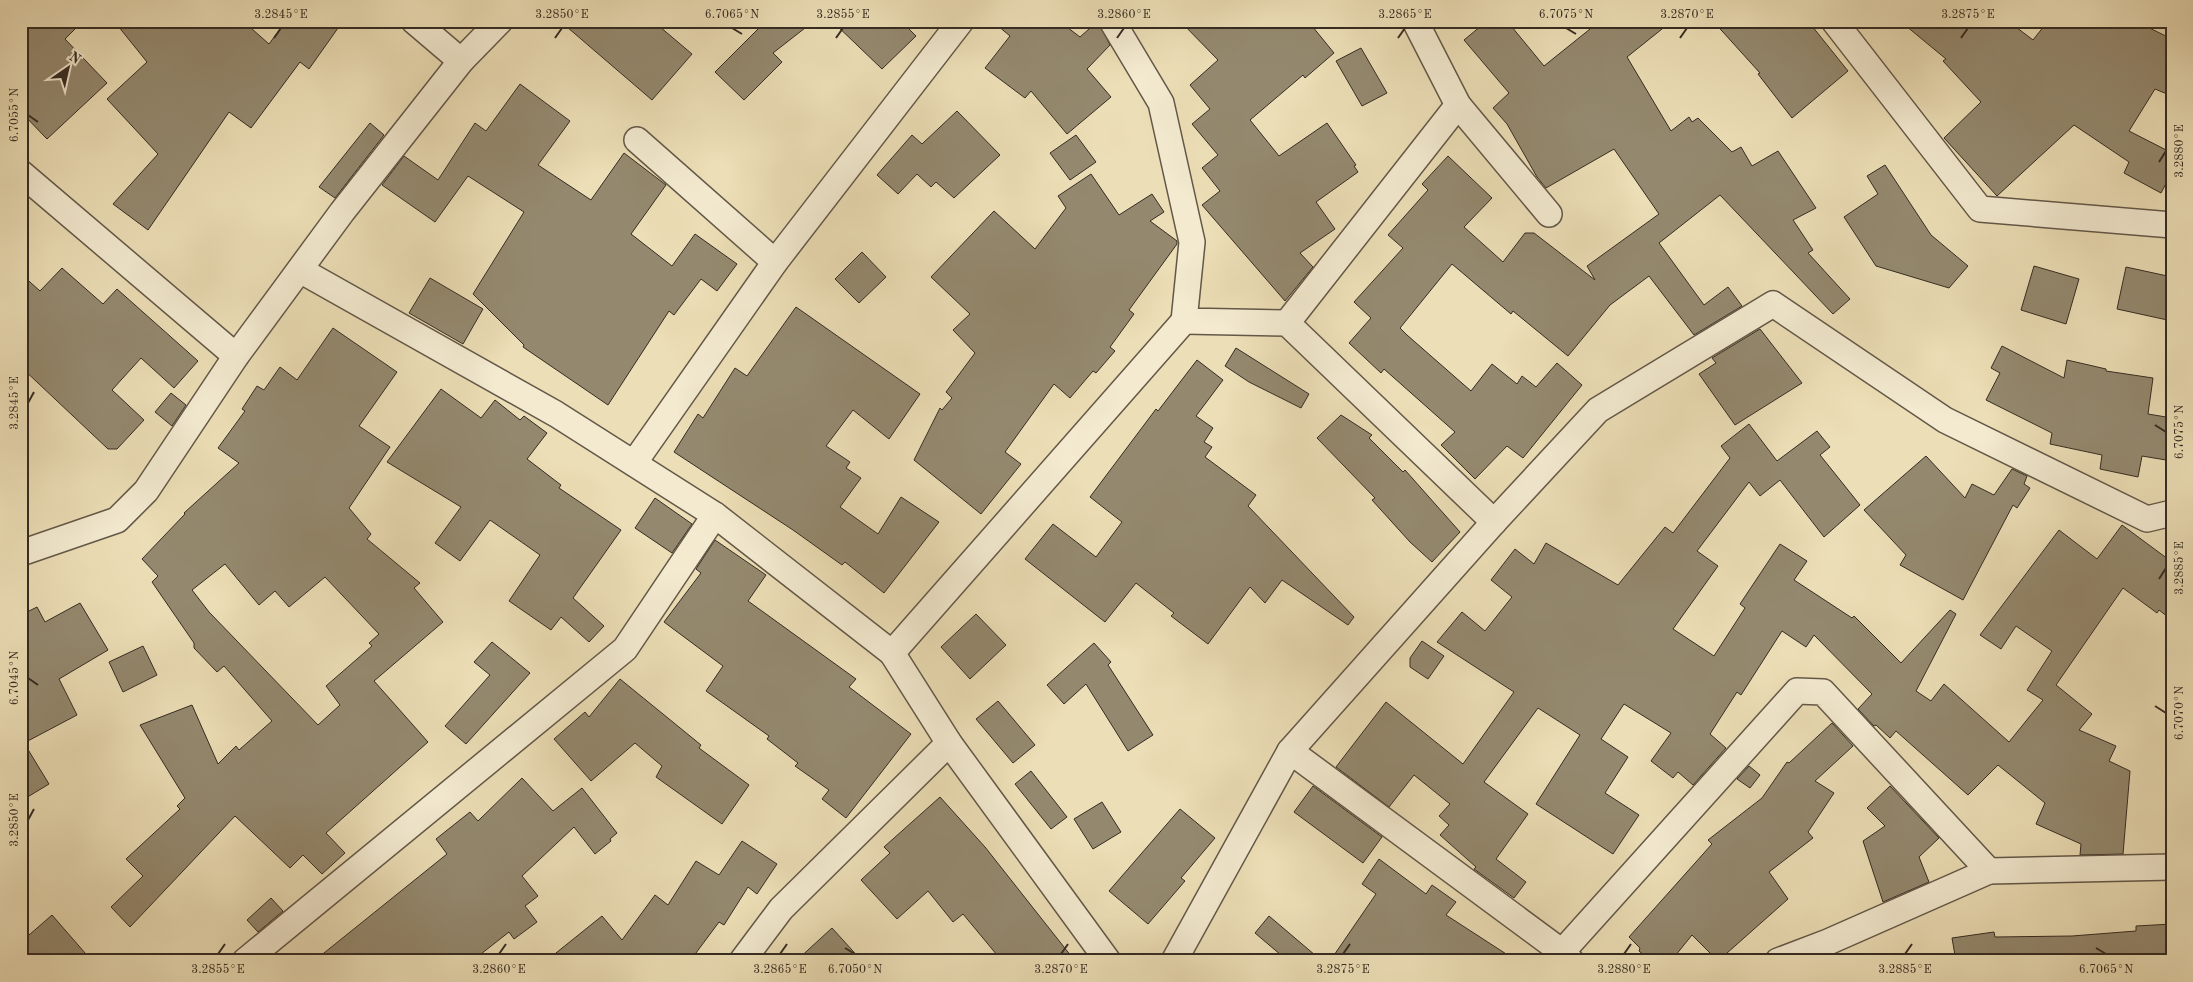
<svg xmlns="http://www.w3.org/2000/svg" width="2193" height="982" font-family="'Old Standard TT',serif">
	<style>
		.building { fill: #94896f; stroke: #352c23; fill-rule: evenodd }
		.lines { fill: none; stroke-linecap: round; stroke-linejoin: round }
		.minor-casing { stroke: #635848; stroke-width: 28 }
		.minor { stroke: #f3ead0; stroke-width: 25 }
		.ticks { fill: none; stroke: #352c23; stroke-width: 2 }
		.neatline { fill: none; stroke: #352c23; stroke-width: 2 }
		.ticks-label { font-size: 12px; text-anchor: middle; fill: #352c23 }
	</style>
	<rect width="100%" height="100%" fill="#ecdeb6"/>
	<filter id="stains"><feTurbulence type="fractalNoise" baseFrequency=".004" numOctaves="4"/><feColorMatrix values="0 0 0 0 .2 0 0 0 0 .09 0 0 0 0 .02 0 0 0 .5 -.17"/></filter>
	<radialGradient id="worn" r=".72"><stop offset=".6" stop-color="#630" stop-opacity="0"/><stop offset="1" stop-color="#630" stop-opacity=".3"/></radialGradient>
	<g class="building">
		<path d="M21 21H83L65 39 107 83 47 139 21 112Z"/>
		<path d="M114 21H243L269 44 286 21H343L309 69 300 62 251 128 229 112 148 230 113 204 158 154 107 99 147 62Z"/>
		<path d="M560 21H653L692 54 652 100Z"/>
		<path d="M766 21H814L773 53 782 62 744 100 715 72Z"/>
		<path d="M832 21H901L916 36 882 69Z"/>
		<path d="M992 21H1059L1080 37 1098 21 1110 45 1087 69 1111 97 1067 134 1031 91 1025 98 985 68 1010 36Z"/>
		<path d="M1180 21H1308L1334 53 1305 78 1303 75 1250 120 1279 156 1327 123 1356 165 1354 166 1358 172 1316 202 1335 229 1300 253 1313 267 1285 301 1202 205 1220 191 1202 168 1218 155 1192 124 1210 109 1190 85 1218 60Z"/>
		<path d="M1487 21H1507L1544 66 1600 21H1672L1627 57 1671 131 1689 117 1692 122 1698 118 1732 152 1741 147 1752 166 1778 151 1816 208 1793 220 1813 250 1808 253 1850 299 1833 314 1720 195 1659 243 1704 305 1728 287 1742 306 1694 335 1649 276 1610 305 1568 356 1513 311 1511 314 1452 264 1400 328 1407 335 1471 391 1492 364 1517 384 1522 376 1536 387 1557 363 1582 385 1523 458 1507 446 1475 479 1441 445 1455 432 1384 369 1381 373 1349 343 1371 318 1354 302 1403 248 1388 235 1428 190 1422 184 1448 156 1492 198 1464 227 1503 262 1525 233H1534L1595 280 1587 266 1659 214 1614 149 1546 188 1537 177 1507 124 1493 108 1509 93 1464 40Z"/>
		<path d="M1713 21H1808L1848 71 1792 118 1758 74 1760 73Z"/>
		<path d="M1900 21H2008L2033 40 2048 21H2135L2172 39V96L2155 89 2129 131 2172 153V172L2161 193 2124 173 2129 162 2074 125 1997 196 1944 138 1981 102 1943 61 1946 59Z"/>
		<path d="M1361 48 1387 93 1362 106 1336 61Z"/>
		<path d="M520 84 570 121 538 165 591 200 624 153 666 185 631 234 672 266 695 234 737 264 717 291 701 279 674 315 669 311 608 405 523 347 524 345 473 294 524 212 468 176 435 222 382 185 404 156 438 180 475 123 486 131Z"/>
		<path d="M957 111 1000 155 954 198 936 182 931 187 917 174 898 194 877 175 912 135 922 144Z"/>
		<path d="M370 123 384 135 335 198 319 187Z"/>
		<path d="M1076 135 1096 162 1070 180 1050 153Z"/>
		<path d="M1885 165 1931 235 1968 266 1949 288 1876 266 1844 217 1878 194 1867 176Z"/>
		<path d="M1091 174 1119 215 1152 194 1164 212 1150 221 1177 241V244L1129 310 1134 314 1110 347 1115 351 1096 373 1093 371 1070 398 1054 384 1005 452 1021 464 981 514 914 460 940 408 942 410 952 398 946 392 975 353 953 330 970 314 931 277 994 211 1035 249 1066 208 1058 196Z"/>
		<path d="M862 252 886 277 859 303 835 279Z"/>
		<path d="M2034 266 2079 279 2066 324 2021 310Z"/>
		<path d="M2126 267 2172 277V321L2117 309Z"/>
		<path d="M62 268 103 304 117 289 198 361 174 388 141 358 112 390 144 420 117 449H108L21 367V274L40 291Z"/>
		<path d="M430 278 483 309 463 344 409 313Z"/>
		<path d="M796 307 920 394 889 439 853 410 826 446 850 462 846 468 861 478 840 507 878 534 901 497 939 522 884 593 845 562 842 565 793 530 674 452 698 414 703 418 735 368 747 376Z"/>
		<path d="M333 328 397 372 359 426 390 447 349 508 371 534 367 539 420 583 414 588 443 622 374 681 428 742 326 833 345 853 322 874 303 855 290 868 235 816 130 927 111 907 143 876 126 859 180 809 177 806 185 798 140 725 192 705 218 764 236 746 239 750 272 721 224 666 217 672 194 648V643L152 582 158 576 142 559 185 514 184 513 239 463 218 448 245 411 242 409 257 386 264 390 280 367 297 380ZM225 564 259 605 275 591 289 607 325 577 379 634 369 643 372 646 326 686 340 705 318 725 209 612 192 590Z"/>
		<path d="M1760 329 1802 383 1735 425 1699 374 1716 363 1712 358Z"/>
		<path d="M2002 346 2064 378 2067 360 2106 369V371L2153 378 2148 414 2172 418V461L2142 456 2138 477 2100 469 2102 455 2050 444 2052 433 1986 400 2000 373 1991 368Z"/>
		<path d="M1236 348 1309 394 1301 408 1249 382 1225 366Z"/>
		<path d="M1197 360 1223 380 1196 416 1213 428 1204 442 1212 447 1205 457 1256 495 1248 506 1354 617 1348 625 1282 580 1265 603 1250 587 1208 644 1171 616 1174 613 1136 583 1105 622 1025 559 1053 524 1096 557 1122 522 1090 497 1156 409 1158 411Z"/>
		<path d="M441 389 481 418 495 400 520 420 524 416 547 433 527 459 561 485 559 488 621 530 573 598 604 626 589 642 561 617 551 630 509 601 540 555 490 520 460 561 435 543 461 507 387 462Z"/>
		<path d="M171 393 186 405 172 426 155 412Z"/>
		<path d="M1341 415 1372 435 1369 438 1403 472 1405 470 1460 532 1432 562 1410 542 1372 500 1375 498 1317 438Z"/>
		<path d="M1749 424 1777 461 1817 431 1830 447 1820 455 1860 505 1824 537 1780 480 1760 496 1749 482 1697 551 1718 566 1673 629 1714 656 1745 608 1740 604 1780 544 1807 561 1794 580 1852 618 1854 616 1901 663 1950 610 1956 614 1916 691 1931 701 1944 684 2009 742 2043 700 2027 690 2052 651 2016 626 2001 649 1980 635 2059 530 2097 559 2122 525 2172 562V620L2159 610 2157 613 2123 588 2056 685 2092 714 2079 730 2116 746 2109 761 2130 771 2123 854 2080 855 2081 844 2036 824 2045 803 1998 765 1968 795 1896 731 1890 738 1876 725 1874 726 1858 709 1872 694 1814 635 1806 647 1782 631 1741 695 1737 692 1710 734 1726 748 1693 785 1678 772 1673 778 1651 761 1671 733 1624 704 1601 739 1628 757 1605 793 1639 815 1613 854 1536 804 1580 735 1538 708 1484 782 1528 814 1496 859 1526 882 1514 898 1474 869 1476 867 1440 835 1449 825 1439 816 1450 804 1414 775 1389 807 1336 767 1386 702 1463 764 1514 692 1437 642 1462 612 1485 631 1512 597 1491 580 1515 549 1534 564 1546 543 1618 585 1665 527 1673 533 1730 458 1721 446Z"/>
		<path d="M1926 456 1965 498 1972 484 1994 495 2012 469 2027 476 2024 484 2030 488 2017 508 2013 505 1963 600 1900 565 1906 555 1864 510Z"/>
		<path d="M655 498 692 524 672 553 635 528Z"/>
		<path d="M715 540 766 575 748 601 856 679 849 687 911 734 846 818 822 799 829 790 795 766 798 763 767 739 769 736 706 691 723 666 664 622 701 573 696 569Z"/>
		<path d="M80 603 108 650 59 679 77 715 24 743 49 784 21 801V615L37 607 45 622Z"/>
		<path d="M976 614 1006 645 970 679 941 647Z"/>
		<path d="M1422 641 1444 656 1428 679 1410 667V658Z"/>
		<path d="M492 642 530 673 466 744 445 726 490 675 474 662Z"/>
		<path d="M1094 643 1111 662 1108 665 1153 735 1128 751 1086 684 1064 704 1047 685Z"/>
		<path d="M143 646 157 675 123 692 109 662Z"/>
		<path d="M620 679 701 745 699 748 749 785 722 824 656 777 662 766 635 743 591 781 554 739 585 712 589 717Z"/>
		<path d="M998 701 1035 745 1013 763 976 719Z"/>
		<path d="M1832 723 1853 746 1815 781 1834 793 1808 832 1813 838 1769 872 1788 899 1718 961 1692 935 1671 961H1651L1639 951 1640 948 1629 937 1712 844 1708 840 1762 798 1787 762 1789 763Z"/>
		<path d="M1749 766 1760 775 1750 788 1737 779Z"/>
		<path d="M1031 771 1067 817 1051 829 1015 784Z"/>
		<path d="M522 778 553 811 582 788 617 833 610 839 611 841 595 854 574 827 522 876 538 896 525 906 537 922 514 939 509 932 472 961H314L447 854 436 839 470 812 478 821Z"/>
		<path d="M1313 786 1382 837 1363 863 1294 812Z"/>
		<path d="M1890 786 1939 838 1919 857 1929 882 1883 902 1863 841 1885 826 1867 808Z"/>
		<path d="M940 797 985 847 1075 961H1002L963 914 953 922 928 891 897 919 861 880 890 853 884 847Z"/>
		<path d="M1102 802 1121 832 1093 849 1074 819Z"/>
		<path d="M1180 809 1215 838 1181 878 1185 881 1148 924 1109 891Z"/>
		<path d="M742 841 777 864 757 894 748 887 724 925 719 922 690 961H546L602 916 622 940 655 895 668 905 696 861 719 875Z"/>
		<path d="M1379 859 1426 894 1432 885 1456 902 1446 915 1517 961H1330L1376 894 1362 884Z"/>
		<path d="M271 898 283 911 258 932 247 920Z"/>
		<path d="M52 915 92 961H21V942Z"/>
		<path d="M1269 916 1322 961H1288L1255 933Z"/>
		<path d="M2172 924V961H1956L1952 938 1994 932 1995 937 2072 936 2136 931V926Z"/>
		<path d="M832 928 862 961H796Z"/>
	</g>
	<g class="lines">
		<defs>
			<g id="minor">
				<path d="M414 21 461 61"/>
				<path d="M1112 21 1161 103 1192 242 1184 321 1287 323 1494 522"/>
				<path d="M1415 21 1458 105 1549 214"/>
				<path d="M1834 21 1980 209 2172 225"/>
				<path d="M637 140 775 262"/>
				<path d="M21 173 236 356"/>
				<path d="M300 270 556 414 715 515 892 653 949 743 1108 961"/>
				<path d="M1287 323 1458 105"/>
				<path d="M634 463 775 262 961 21"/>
				<path d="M21 553 117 520 146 491 236 356 342 212 461 61 500 21"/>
				<path d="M892 653 1184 321"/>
				<path d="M1290 751 1562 952 1571 961"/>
				<path d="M1562 952 1797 691 1823 692 1989 871"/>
				<path d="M245 961 625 649 715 515"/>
				<path d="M742 961 781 909 949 743"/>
				<path d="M1174 961 1290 751 1494 522 1598 410 1773 304 1945 420 2147 519 2172 513"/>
				<path d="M1778 961 1828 942 1989 871 2172 867"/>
			</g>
		</defs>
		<use href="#minor" class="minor-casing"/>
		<use href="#minor" class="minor"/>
	</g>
	<path class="ticks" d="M732 28 742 34M1566 28 1576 34M274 38 281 28M555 38 562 28M836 38 843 28M1117 38 1124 28M1398 38 1405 28M1680 38 1687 28M1961 38 1968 28M28 115 38 122M2159 162 2166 151M28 403 34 392M2155 425 2166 432M2159 579 2166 568M28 678 38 685M2155 706 2166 713M28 820 34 809M845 948 855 954M2096 948 2106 954M218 954 225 944M499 954 506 944M780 954 787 944M1061 954 1068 944M1343 954 1350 944M1624 954 1631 944M1905 954 1912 944"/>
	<rect width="2193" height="982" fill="none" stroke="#ecdeb6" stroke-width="55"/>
	<g transform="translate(68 68) rotate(34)" stroke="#f3ead0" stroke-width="4" paint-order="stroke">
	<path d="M0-4L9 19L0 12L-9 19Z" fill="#352c23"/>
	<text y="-8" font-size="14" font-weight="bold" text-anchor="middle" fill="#352c23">N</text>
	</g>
	<rect x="28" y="28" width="2138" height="926" class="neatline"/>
	<g class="ticks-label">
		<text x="281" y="18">3.2845°E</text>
		<text x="562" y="18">3.2850°E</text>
		<text x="732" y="18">6.7065°N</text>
		<text x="843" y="18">3.2855°E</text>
		<text x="1124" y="18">3.2860°E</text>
		<text x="1405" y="18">3.2865°E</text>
		<text x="1566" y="18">6.7075°N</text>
		<text x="1687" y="18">3.2870°E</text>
		<text x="1968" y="18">3.2875°E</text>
		<text transform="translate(14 115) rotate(-90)" y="4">6.7055°N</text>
		<text transform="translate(2179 151) rotate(-90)" y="4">3.2880°E</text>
		<text transform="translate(14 403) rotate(-90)" y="4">3.2845°E</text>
		<text transform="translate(2179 432) rotate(-90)" y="4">6.7075°N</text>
		<text transform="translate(2179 568) rotate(-90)" y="4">3.2885°E</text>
		<text transform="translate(14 678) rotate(-90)" y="4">6.7045°N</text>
		<text transform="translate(2179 713) rotate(-90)" y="4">6.7070°N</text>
		<text transform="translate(14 820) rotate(-90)" y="4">3.2850°E</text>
		<text x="218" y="973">3.2855°E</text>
		<text x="499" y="973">3.2860°E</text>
		<text x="780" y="973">3.2865°E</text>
		<text x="855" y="973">6.7050°N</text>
		<text x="1061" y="973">3.2870°E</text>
		<text x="1343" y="973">3.2875°E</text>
		<text x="1624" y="973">3.2880°E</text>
		<text x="1905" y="973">3.2885°E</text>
		<text x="2106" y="973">6.7065°N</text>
	</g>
	<rect width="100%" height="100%" filter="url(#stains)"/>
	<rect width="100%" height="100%" fill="url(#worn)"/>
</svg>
